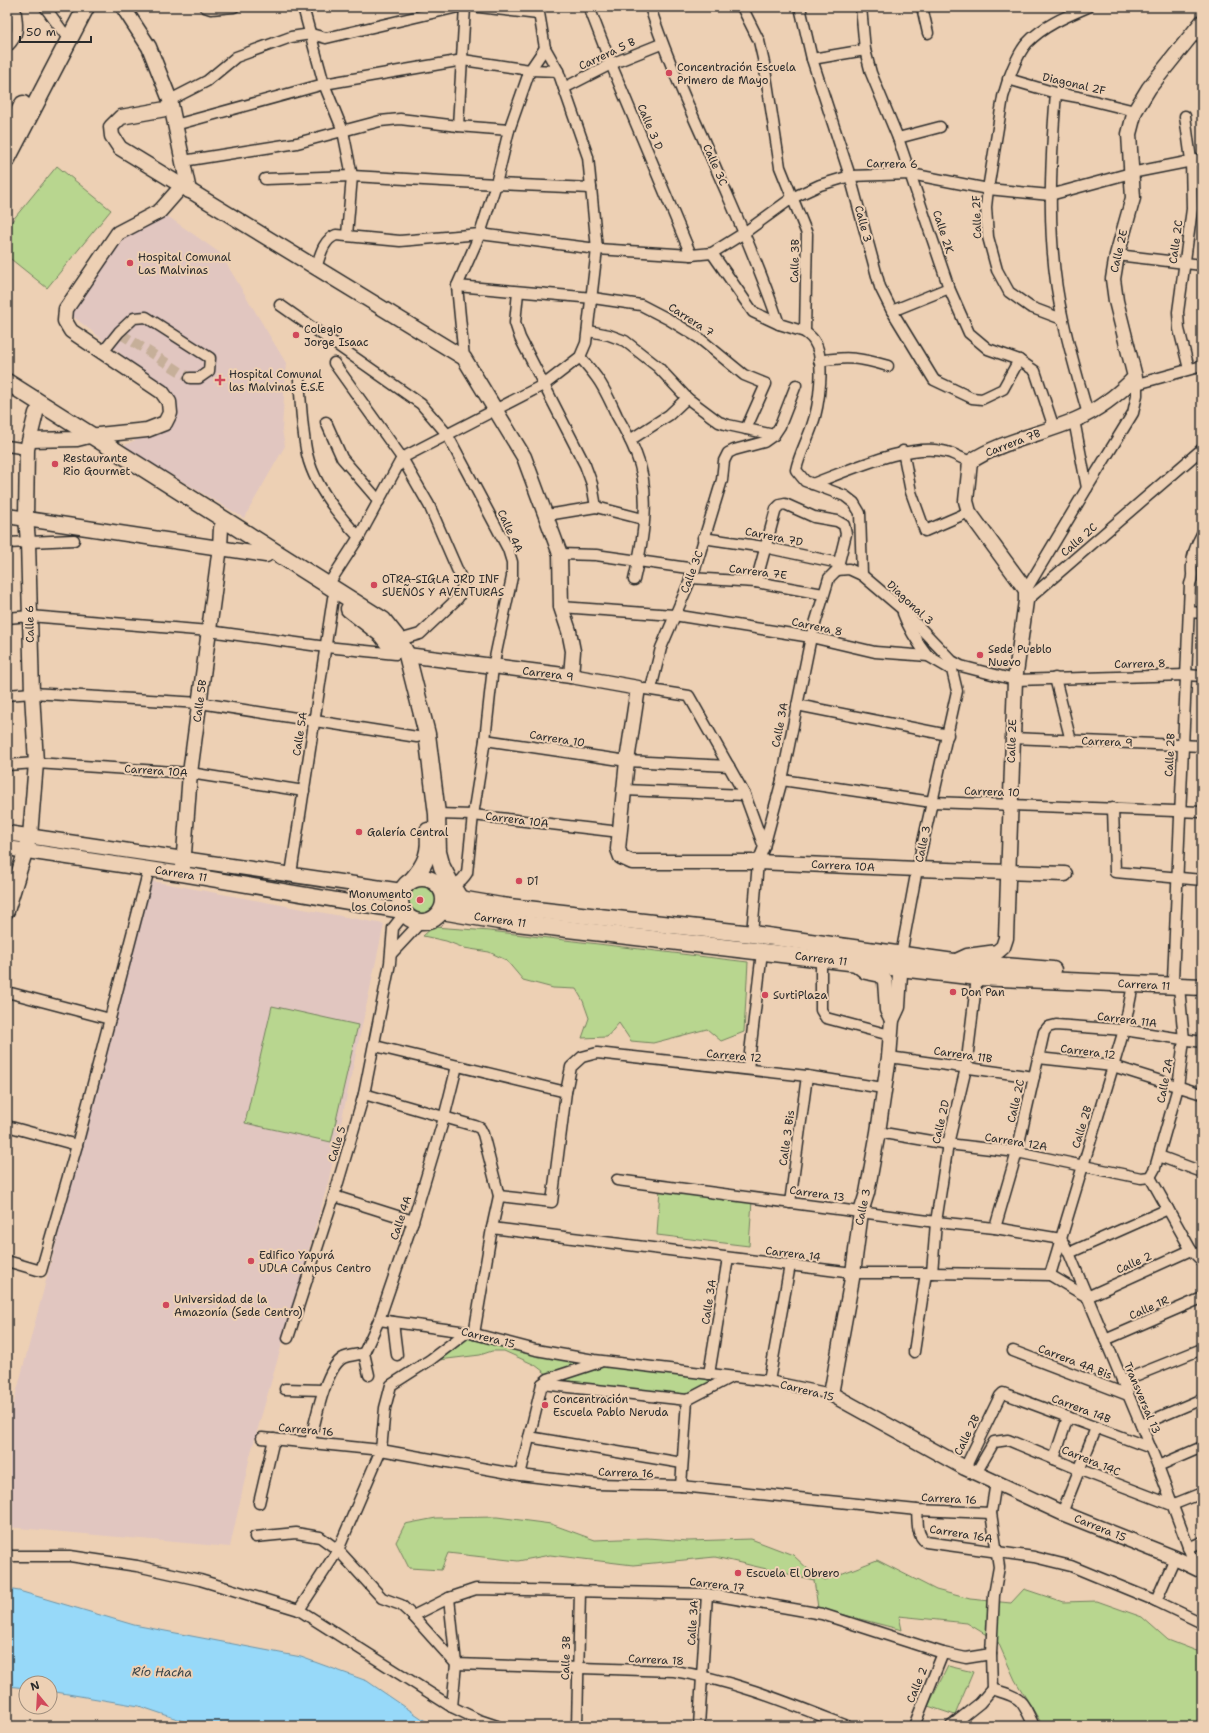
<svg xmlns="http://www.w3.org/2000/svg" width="1209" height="1733" font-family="'Shantell Sans',sans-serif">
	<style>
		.built { fill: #e1c6c0 }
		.green { fill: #b8d68f; stroke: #72805d }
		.water { fill: #97d9f9; stroke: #6c93a7 }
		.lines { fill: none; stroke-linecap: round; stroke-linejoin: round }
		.street-tunnel { stroke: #c6af99; stroke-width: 10; stroke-dasharray: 10 5; stroke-linecap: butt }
		.street-casing { stroke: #2b2b2b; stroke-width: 13 }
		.secondary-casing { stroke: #2b2b2b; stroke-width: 17 }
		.primary-casing { stroke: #2b2b2b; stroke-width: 19 }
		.street { stroke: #edd0b4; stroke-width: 10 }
		.secondary { stroke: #edd0b4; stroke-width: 14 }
		.primary { stroke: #edd0b4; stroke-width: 16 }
		.poi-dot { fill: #d1495b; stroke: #edd0b4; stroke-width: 1.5 }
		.labels { text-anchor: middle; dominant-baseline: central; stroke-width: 4; stroke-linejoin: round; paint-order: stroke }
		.street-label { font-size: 11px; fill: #2b2b2b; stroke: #edd0b4 }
		.poi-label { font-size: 11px; fill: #2b2b2b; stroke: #edd0b4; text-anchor: start }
		.water-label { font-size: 12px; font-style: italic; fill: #3b454a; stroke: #edd0b4 }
	</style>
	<rect width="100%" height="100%" fill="#edd0b4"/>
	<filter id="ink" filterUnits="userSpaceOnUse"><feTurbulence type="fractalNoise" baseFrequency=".025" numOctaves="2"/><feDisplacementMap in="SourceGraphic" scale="8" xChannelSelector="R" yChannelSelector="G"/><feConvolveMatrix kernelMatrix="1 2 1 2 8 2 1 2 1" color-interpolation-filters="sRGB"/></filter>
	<g filter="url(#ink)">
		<g class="built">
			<path d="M166 215 220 253 286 363 282 430 285 446 244 518 123 446 150 433 178 416 175 396 71 315 122 235Z"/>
			<path d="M152 881 384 924 328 1183 250 1456 230 1547 7 1527V1428Z"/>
		</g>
		<g class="green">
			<path d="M57 166 111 210 47 288 7 256V227Z"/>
			<circle cx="423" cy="900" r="17"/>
			<path d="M433 927 490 931 748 962 744 1032 721 1041 707 1029 653 1043 631 1041 619 1023 607 1037 582 1038 589 1018 583 1001 576 989 553 988 523 980 506 960 489 952 464 948 446 941 423 936Z"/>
			<path d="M272 1006 358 1025 331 1142 245 1123Z"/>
			<path d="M660 1188 752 1200 749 1246 657 1235Z"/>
			<path d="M469 1335 713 1377 716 1380 683 1397 556 1381 535 1365 504 1351H492L480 1355 439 1360Z"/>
			<path d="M497 1517 551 1524 595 1540 647 1538 688 1541 751 1539 793 1555 810 1571 825 1580 877 1560 936 1590 970 1599 1011 1603 1024 1589 1063 1602 1097 1601 1142 1617 1168 1640 1202 1653V1726H1043L1015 1680 998 1642 967 1623 899 1616 902 1630 818 1608 814 1580 715 1557 633 1565 550 1555 518 1561 448 1553 441 1570 409 1568 396 1542 405 1524 436 1518Z"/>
			<path d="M948 1666 973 1672 955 1715 928 1706Z"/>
		</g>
		<path class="water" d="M7 1589 19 1591 134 1625 301 1657 367 1681 433 1726H198L139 1706 50 1691V1683H26V1688L7 1686Z"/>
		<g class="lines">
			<path class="street-tunnel" d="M121 334 190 378"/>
			<defs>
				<g id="street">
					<path d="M45 7 63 32"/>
					<path d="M205 7 211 9 234 7"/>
					<path d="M303 7 324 84 343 131 352 176 347 235"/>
					<path d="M479 7 538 14"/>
					<path d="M589 7 611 64 691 255"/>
					<path d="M650 7C664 51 682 92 701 134 728 197 757 259 779 324"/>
					<path d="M742 7 759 41 764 63 780 167 807 234 805 332C808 335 812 337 814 341 826 358 819 407 812 426 807 441 799 455 796 470L805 481 845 496 854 503 860 513 862 575"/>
					<path d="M800 7 812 59 850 176 880 287 892 311 934 380 972 398 982 399 1003 389 1019 360"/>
					<path d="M861 7 865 50 871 73 898 138 949 288 969 333 988 349 1019 360 1035 371 1054 428"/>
					<path d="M922 7 928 33"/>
					<path d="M7 47C21 34 17 24 15 7"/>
					<path d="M812 59 865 50"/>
					<path d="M1008 79 1056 93 1078 97 1135 111"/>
					<path d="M564 88 611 64 661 44"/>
					<path d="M1056 93C1050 167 1046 247 1063 320 1070 352 1079 383 1088 414"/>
					<path d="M170 100 207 81 236 57 291 37 311 34 326 38 458 7"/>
					<path d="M1185 116 1191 160 1192 209 1178 312 1179 329 1189 369"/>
					<path d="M175 125 324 84 463 60 530 70 558 71"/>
					<path d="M458 126 465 7"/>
					<path d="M898 138 940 127"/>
					<path d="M183 161 297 143 380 121 400 119 458 126 509 130"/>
					<path d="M265 179 352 176 496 184 591 188"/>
					<path d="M712 253 753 312 779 324 805 332"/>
					<path d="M1117 255 1202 265"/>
					<path d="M316 268C320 256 323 240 336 235L400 241 480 234 597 249 691 255 712 253 744 233 792 198 820 185 850 176 911 174 988 189 1050 195 1131 173 1202 159"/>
					<path d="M457 286 593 298 641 305 668 319 699 338 744 375 766 384 746 429"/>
					<path d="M518 292 515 323 520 338 585 465 592 484 596 507"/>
					<path d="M280 305 421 404 447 434 508 549 512 562V577L493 667 485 740 473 815 467 873C461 883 453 886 442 889"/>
					<path d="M892 311 949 288"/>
					<path d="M1062 319 1030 307 1009 292 997 270 988 237 986 207 988 189 1003 97C1007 82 1017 54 1027 43 1043 26 1067 16 1088 7"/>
					<path d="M589 331 609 335 625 341 658 367 687 398 719 422 728 425 774 435"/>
					<path d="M103 352 119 332 134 318 146 317 210 358 209 371 199 378H190"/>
					<path d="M580 357C586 364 592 371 597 378 605 389 611 403 617 416 624 428 631 441 636 454 652 492 643 541 634 580"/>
					<path d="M464 358 457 286 480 234 496 184 509 130 530 70 545 48"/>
					<path d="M819 361C848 356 861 358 888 366"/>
					<path d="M334 363 402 458 429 505 460 576 463 585 458 598 420 634 399 640"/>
					<path d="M299 380C301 404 302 431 307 454 314 485 338 515 359 537"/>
					<path d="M1137 384 1202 366"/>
					<path d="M1074 420 1087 488"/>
					<path d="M326 422 342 458 379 501"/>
					<path d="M630 440 669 415 687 398"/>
					<path d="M7 446 27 449"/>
					<path d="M903 451 911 492 925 531 969 512"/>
					<path d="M812 484C848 471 911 441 947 452 955 454 963 459 970 462"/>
					<path d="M547 515 596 507 643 519"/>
					<path d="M703 538 764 547 839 563"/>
					<path d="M7 543 74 540"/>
					<path d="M560 554 596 555 695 569"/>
					<path d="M837 570 849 569 862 575 902 609 952 661 961 666 1015 680 1186 675 1202 676"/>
					<path d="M690 578 756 582 823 594"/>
					<path d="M328 585 359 537 402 458 545 384 580 357 586 343 597 249 588 157 558 71 545 48 538 7"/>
					<path d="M1026 590 1087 488 1133 413 1137 395V384L1135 377"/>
					<path d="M1026 601 1202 449"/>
					<path d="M561 607 674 615 811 637 875 652 928 656 952 670 957 691 917 869 901 955"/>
					<path d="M1189 612 1202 613"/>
					<path d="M903 613C909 630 917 642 928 656"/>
					<path d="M7 618 30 616 209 631 326 647 396 654"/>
					<path d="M1055 678 1071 741"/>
					<path d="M645 689 689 696 745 795 764 847"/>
					<path d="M651 689 661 648 695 569 722 480 724 461 728 453 734 450 764 442 774 435 780 426 796 385"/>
					<path d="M7 695 32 693 200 703 417 737"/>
					<path d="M797 705 948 735"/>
					<path d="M1012 738 1202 746"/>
					<path d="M485 740 627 761 729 766"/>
					<path d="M7 765 36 763 190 773 304 791"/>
					<path d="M782 780 932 802 1202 812"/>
					<path d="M624 790 745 795"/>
					<path d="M1113 808 1115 872 1202 880"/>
					<path d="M437 814 473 815 620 832"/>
					<path d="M291 874 333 598"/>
					<path d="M752 934 758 862 764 847 782 780 811 637 829 578 837 570 846 534 844 525 837 521 814 517 785 504 780 505 776 509 756 582"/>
					<path d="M392 953 420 923"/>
					<path d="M821 953V1010L826 1018 890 1035"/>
					<path d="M1173 980 1190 584C1194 576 1191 573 1192 565 1192 555 1197 543 1202 534"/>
					<path d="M7 992 110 1019"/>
					<path d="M375 1046 566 1092"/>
					<path d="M889 1057 1034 1077"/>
					<path d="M1038 1058 1113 1066 1202 1094"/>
					<path d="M748 1069 762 952"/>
					<path d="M364 1094 475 1126 480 1128 483 1134 499 1196 492 1228 474 1334"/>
					<path d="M7 1126 77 1145"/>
					<path d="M878 1132 948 1144 1017 1152 1141 1178 1150 1177"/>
					<path d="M1159 1156 1202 1172"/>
					<path d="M1150 1177 1155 1168 1178 1087 1184 1040 1179 987"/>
					<path d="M1150 1177 1191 1250 1202 1261"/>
					<path d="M617 1180 936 1222 995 1228 1061 1239 1069 1253 1158 1466 1196 1568"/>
					<path d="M334 1196 413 1221"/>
					<path d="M499 1196 552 1202 566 1092 571 1067 582 1057 597 1053 807 1076 883 1088"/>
					<path d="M790 1203 807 1076"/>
					<path d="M492 1228 853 1273H932L1050 1275 1087 1297 1191 1250"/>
					<path d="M995 1228 1017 1152 1044 1032 1048 1027 1056 1025 1124 1030 1202 1042"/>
					<path d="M1069 1253 1168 1209"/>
					<path d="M7 1261 41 1271 77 1145 149 869"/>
					<path d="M932 1273 936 1222 948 1144 966 1068 977 977"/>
					<path d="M1050 1275 1124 1030 1133 985"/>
					<path d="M379 1320 467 1332 536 1350 594 1360 769 1381 831 1394"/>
					<path d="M393 1322 397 1355"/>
					<path d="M288 1338 334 1196 364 1094 390 963 393 928 404 914"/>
					<path d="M1105 1340 1202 1298"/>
					<path d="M1013 1351 1128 1395"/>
					<path d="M914 1352 926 1273"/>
					<path d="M709 1374 728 1258"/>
					<path d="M369 1375 364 1353 379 1320 413 1221 444 1118 457 1066"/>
					<path d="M769 1381 790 1265"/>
					<path d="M1122 1381 1202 1349"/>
					<path d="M542 1384 687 1400 731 1377"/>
					<path d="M285 1389 323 1390"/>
					<path d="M1141 1425 1202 1399"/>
					<path d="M529 1437 682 1463"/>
					<path d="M262 1438 381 1450 520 1475 597 1484 681 1486 917 1510 991 1513"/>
					<path d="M310 1442C315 1423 325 1368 343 1358 349 1355 357 1355 364 1353"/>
					<path d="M1054 1459 1068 1417"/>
					<path d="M1158 1466 1202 1447"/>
					<path d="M965 1468 1000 1396 1003 1393 1151 1448"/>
					<path d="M976 1473 994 1442 1008 1440 1078 1469 1172 1505 1202 1493"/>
					<path d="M520 1475 542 1384 548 1379 600 1362"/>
					<path d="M681 1486 687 1400"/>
					<path d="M259 1503 274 1439"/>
					<path d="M917 1510C918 1522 916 1535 926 1542L1034 1557 1071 1566 1156 1601 1202 1623"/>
					<path d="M1062 1513 1096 1428"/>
					<path d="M255 1537 296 1533 320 1537 338 1550 382 1598 401 1605 413 1616 456 1664 674 1671C734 1680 791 1704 847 1726"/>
					<path d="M1188 1548 1202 1542"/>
					<path d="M7 1556H70L137 1566 200 1580 299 1610 452 1707 479 1720 497 1726"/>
					<path d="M449 1598 456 1664 452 1707"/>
					<path d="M1156 1601 1175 1558"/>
					<path d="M299 1610 338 1550 381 1450 385 1408 391 1385 430 1360 467 1332"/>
					<path d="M413 1616 449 1598 476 1589 707 1594 822 1614 943 1653 966 1658 991 1654"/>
					<path d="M992 1689 991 1654 994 1595 999 1567 991 1513 996 1482"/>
					<path d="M992 1689C1022 1698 1021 1698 1034 1726"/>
					<path d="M577 1726 580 1591"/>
					<path d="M699 1726 707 1594"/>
					<path d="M914 1726 943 1653"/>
					<path d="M951 1726 980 1703 992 1689"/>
				</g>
				<g id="secondary">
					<path d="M123 7 149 47 170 100 189 191"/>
					<path d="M171 108 121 117 111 127 112 136 120 148 464 358 524 457 560 554 561 607 569 631 573 651 571 676"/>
					<path d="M30 440 77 439 89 436 147 430 165 423 170 413 169 402 162 392 71 331 65 321 66 309 118 233 160 211 181 187"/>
					<path d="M7 516 266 555"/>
					<path d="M407 655 571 676 638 688 627 761 618 849 621 857 632 862H758L917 869 1065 874"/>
					<path d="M7 833 402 891"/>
					<path d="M7 848 182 874 402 911"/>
					<path d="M183 867 190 773 220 547 221 528"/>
					<path d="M7 911 30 836 36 763 32 693 28 542 26 518 27 449 36 413"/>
					<path d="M901 957 898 1007 892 1020 889 1057 878 1132 867 1193 861 1212 853 1273 831 1394 965 1468 1062 1513 1175 1558 1202 1571"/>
					<path d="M956 961 967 956 997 952 1003 947 1006 938 1015 680 1026 601V590L969 512 966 501 970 462C1001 441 1040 435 1075 420 1098 410 1118 395 1135 377L1116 301 1113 279 1117 255 1133 198 1129 134 1135 111 1149 88 1202 22"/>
					<path d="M856 964 866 972 881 975 885 981 887 1010 892 1020"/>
				</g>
				<g id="primary">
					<path d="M7 135 23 104"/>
					<path d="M7 159 86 7"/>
					<path d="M7 382 383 620 399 640 407 655 427 734 437 814 438 852 442 867 452 886 460 899"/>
					<path d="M349 609 381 634 392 648"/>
					<circle cx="422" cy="900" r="22"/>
					<path d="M412 880C426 864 431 852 428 831"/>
					<path d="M445 898 460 899 501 906 752 934 954 962 1053 970"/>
					<path d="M442 911 499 921 977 977 1202 987"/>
				</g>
			</defs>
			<use href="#street" class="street-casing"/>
			<use href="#secondary" class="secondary-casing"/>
			<use href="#primary" class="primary-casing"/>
			<use href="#street" class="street"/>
			<use href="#secondary" class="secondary"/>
			<use href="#primary" class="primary"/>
		</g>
	</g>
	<g class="poi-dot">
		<circle cx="669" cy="73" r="4"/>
		<circle cx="130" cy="263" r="4"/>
		<circle cx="296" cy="335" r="4"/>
		<path d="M218 374h4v4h4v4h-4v4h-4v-4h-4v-4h4z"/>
		<circle cx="55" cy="464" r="4"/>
		<circle cx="374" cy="585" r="4"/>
		<circle cx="980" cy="655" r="4"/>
		<circle cx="359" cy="832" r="4"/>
		<circle cx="519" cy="881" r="4"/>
		<circle cx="420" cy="900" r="4"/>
		<circle cx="953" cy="992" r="4"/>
		<circle cx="765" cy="995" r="4"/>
		<circle cx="251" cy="1261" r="4"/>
		<circle cx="166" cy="1305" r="4"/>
		<circle cx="545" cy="1405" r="4"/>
		<circle cx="738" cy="1573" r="4"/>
	</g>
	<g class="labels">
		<g class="street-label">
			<text transform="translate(607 54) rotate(-25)">Carrera 5 B</text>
			<text transform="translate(1074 84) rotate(13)">Diagonal 2F</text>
			<text transform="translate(650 127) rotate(67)">Calle 3 D</text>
			<text transform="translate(892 164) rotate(1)">Carrera 6</text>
			<text transform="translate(715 165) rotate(66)">Calle 3C</text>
			<text transform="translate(977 217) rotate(-92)">Calle 2F</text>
			<text transform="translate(863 224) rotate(75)">Calle 3</text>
			<text transform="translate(943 232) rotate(72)">Calle 2K</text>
			<text transform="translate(1176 242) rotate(-82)">Calle 2C</text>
			<text transform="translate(1119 251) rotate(-77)">Calle 2E</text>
			<text transform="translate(795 261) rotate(-89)">Calle 3B</text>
			<text transform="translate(691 320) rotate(33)">Carrera 7</text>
			<text transform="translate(1013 443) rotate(-21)">Carrera 7B</text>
			<text transform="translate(510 531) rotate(65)">Calle 4A</text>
			<text transform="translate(774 537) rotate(11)">Carrera 7D</text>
			<text transform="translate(1079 540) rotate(-41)">Calle 2C</text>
			<text transform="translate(692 572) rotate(-69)">Calle 3C</text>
			<text transform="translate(758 572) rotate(7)">Carrera 7E</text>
			<text transform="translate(910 603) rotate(43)">Diagonal 3</text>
			<text transform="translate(30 624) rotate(-91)">Calle 6</text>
			<text transform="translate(817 627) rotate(12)">Carrera 8</text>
			<text transform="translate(1140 664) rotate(-1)">Carrera 8</text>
			<text transform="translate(548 674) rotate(7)">Carrera 9</text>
			<text transform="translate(200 701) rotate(-82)">Calle 5B</text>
			<text transform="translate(780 725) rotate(-79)">Calle 3A</text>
			<text transform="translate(300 734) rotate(-81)">Calle 5A</text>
			<text transform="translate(557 739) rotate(9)">Carrera 10</text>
			<text transform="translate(1012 741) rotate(-88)">Calle 2E</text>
			<text transform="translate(1107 742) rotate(2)">Carrera 9</text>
			<text transform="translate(1170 755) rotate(-87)">Calle 2B</text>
			<text transform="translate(156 771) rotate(4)">Carrera 10A</text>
			<text transform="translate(992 792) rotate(2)">Carrera 10</text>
			<text transform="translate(517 820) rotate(7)">Carrera 10A</text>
			<text transform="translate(923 844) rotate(-78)">Calle 3</text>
			<text transform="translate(843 866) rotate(3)">Carrera 10A</text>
			<text transform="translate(181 874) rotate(9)">Carrera 11</text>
			<text transform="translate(500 920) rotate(8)">Carrera 11</text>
			<text transform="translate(821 959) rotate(7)">Carrera 11</text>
			<text transform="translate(1144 985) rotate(3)">Carrera 11</text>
			<text transform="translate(1127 1020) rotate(7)">Carrera 11A</text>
			<text transform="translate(1088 1052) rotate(7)">Carrera 12</text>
			<text transform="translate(963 1055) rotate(8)">Carrera 11B</text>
			<text transform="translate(734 1056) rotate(5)">Carrera 12</text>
			<text transform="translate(1165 1081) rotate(-79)">Calle 2A</text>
			<text transform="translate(1016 1101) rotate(-77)">Calle 2C</text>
			<text transform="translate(941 1122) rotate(-77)">Calle 2D</text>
			<text transform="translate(1082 1127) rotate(-73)">Calle 2B</text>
			<text transform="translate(787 1138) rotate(-82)">Calle 3 Bis</text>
			<text transform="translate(1016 1142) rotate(9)">Carrera 12A</text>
			<text transform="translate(337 1144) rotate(-73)">Calle 5</text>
			<text transform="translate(817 1194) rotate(8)">Carrera 13</text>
			<text transform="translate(863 1207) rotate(-78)">Calle 3</text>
			<text transform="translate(401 1218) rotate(-72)">Calle 4A</text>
			<text transform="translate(793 1254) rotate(7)">Carrera 14</text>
			<text transform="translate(1134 1263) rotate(-24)">Calle 2</text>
			<text transform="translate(709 1302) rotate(-81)">Calle 3A</text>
			<text transform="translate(1149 1308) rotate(-24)">Calle 1R</text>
			<text transform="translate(488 1338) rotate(14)">Carrera 15</text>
			<text transform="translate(1075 1362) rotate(21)">Carrera 4A Bis</text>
			<text transform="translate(807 1391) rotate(14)">Carrera 15</text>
			<text transform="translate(1142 1398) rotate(67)">Transversal 13</text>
			<text transform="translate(1081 1409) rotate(21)">Carrera 14B</text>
			<text transform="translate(306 1430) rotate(5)">Carrera 16</text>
			<text transform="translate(967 1435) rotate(-64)">Calle 2B</text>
			<text transform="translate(1091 1461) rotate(22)">Carrera 14C</text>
			<text transform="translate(626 1473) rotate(2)">Carrera 16</text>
			<text transform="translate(949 1499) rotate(3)">Carrera 16</text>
			<text transform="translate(1100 1528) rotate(22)">Carrera 15</text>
			<text transform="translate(961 1534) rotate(9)">Carrera 16A</text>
			<text transform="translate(717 1585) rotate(7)">Carrera 17</text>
			<text transform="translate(693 1623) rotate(-86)">Calle 3A</text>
			<text transform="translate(566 1658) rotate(-88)">Calle 3B</text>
			<text transform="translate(656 1660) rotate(3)">Carrera 18</text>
			<text transform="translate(917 1685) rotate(-68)">Calle 2</text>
		</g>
		<g class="poi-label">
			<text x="677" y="67">Concentración Escuela<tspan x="677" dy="13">Primero de Mayo</tspan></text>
			<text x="138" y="257">Hospital Comunal<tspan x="138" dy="13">Las Malvinas</tspan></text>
			<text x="304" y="329">Colegio<tspan x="304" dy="13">Jorge Isaac</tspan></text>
			<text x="229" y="374">Hospital Comunal<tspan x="229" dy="13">las Malvinas E.S.E</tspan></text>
			<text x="63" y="458">Restaurante<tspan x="63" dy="13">Rio Gourmet</tspan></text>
			<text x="382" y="579">OTRA-SIGLA JRD INF<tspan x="382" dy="13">SUEÑOS Y AVENTURAS</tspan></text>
			<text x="988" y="649">Sede Pueblo<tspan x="988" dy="13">Nuevo</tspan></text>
			<text x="367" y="832">Galería Central</text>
			<text x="527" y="881">D1</text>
			<text x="412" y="894" text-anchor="end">Monumento<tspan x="412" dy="13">los Colonos</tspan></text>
			<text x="961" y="992">Don Pan</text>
			<text x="773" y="995">SurtiPlaza</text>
			<text x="259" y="1255">Edifico Yapurá<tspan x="259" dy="13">UDLA Campus Centro</tspan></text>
			<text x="174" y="1299">Universidad de la<tspan x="174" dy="13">Amazonía (Sede Centro)</tspan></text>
			<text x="553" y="1399">Concentración<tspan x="553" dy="13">Escuela Pablo Neruda</tspan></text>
			<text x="746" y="1573">Escuela El Obrero</text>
		</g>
		<g class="water-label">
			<text transform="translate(162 1672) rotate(1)">Río Hacha</text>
		</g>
	</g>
	<rect width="1209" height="1733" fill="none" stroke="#edd0b4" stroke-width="24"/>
	<rect x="12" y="12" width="1185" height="1709" fill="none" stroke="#2b2b2b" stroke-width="1.5" filter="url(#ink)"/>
	<g transform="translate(38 1695) rotate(342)"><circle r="19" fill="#edd0b4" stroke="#9f8e7d"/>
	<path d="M0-3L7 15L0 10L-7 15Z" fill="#d1495b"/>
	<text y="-6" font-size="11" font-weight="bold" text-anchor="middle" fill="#2b2b2b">N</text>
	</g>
	<path d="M20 36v6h71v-6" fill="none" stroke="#2b2b2b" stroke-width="2"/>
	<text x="26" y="36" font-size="12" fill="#2b2b2b" stroke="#edd0b4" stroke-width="3" paint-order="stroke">50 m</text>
</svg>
